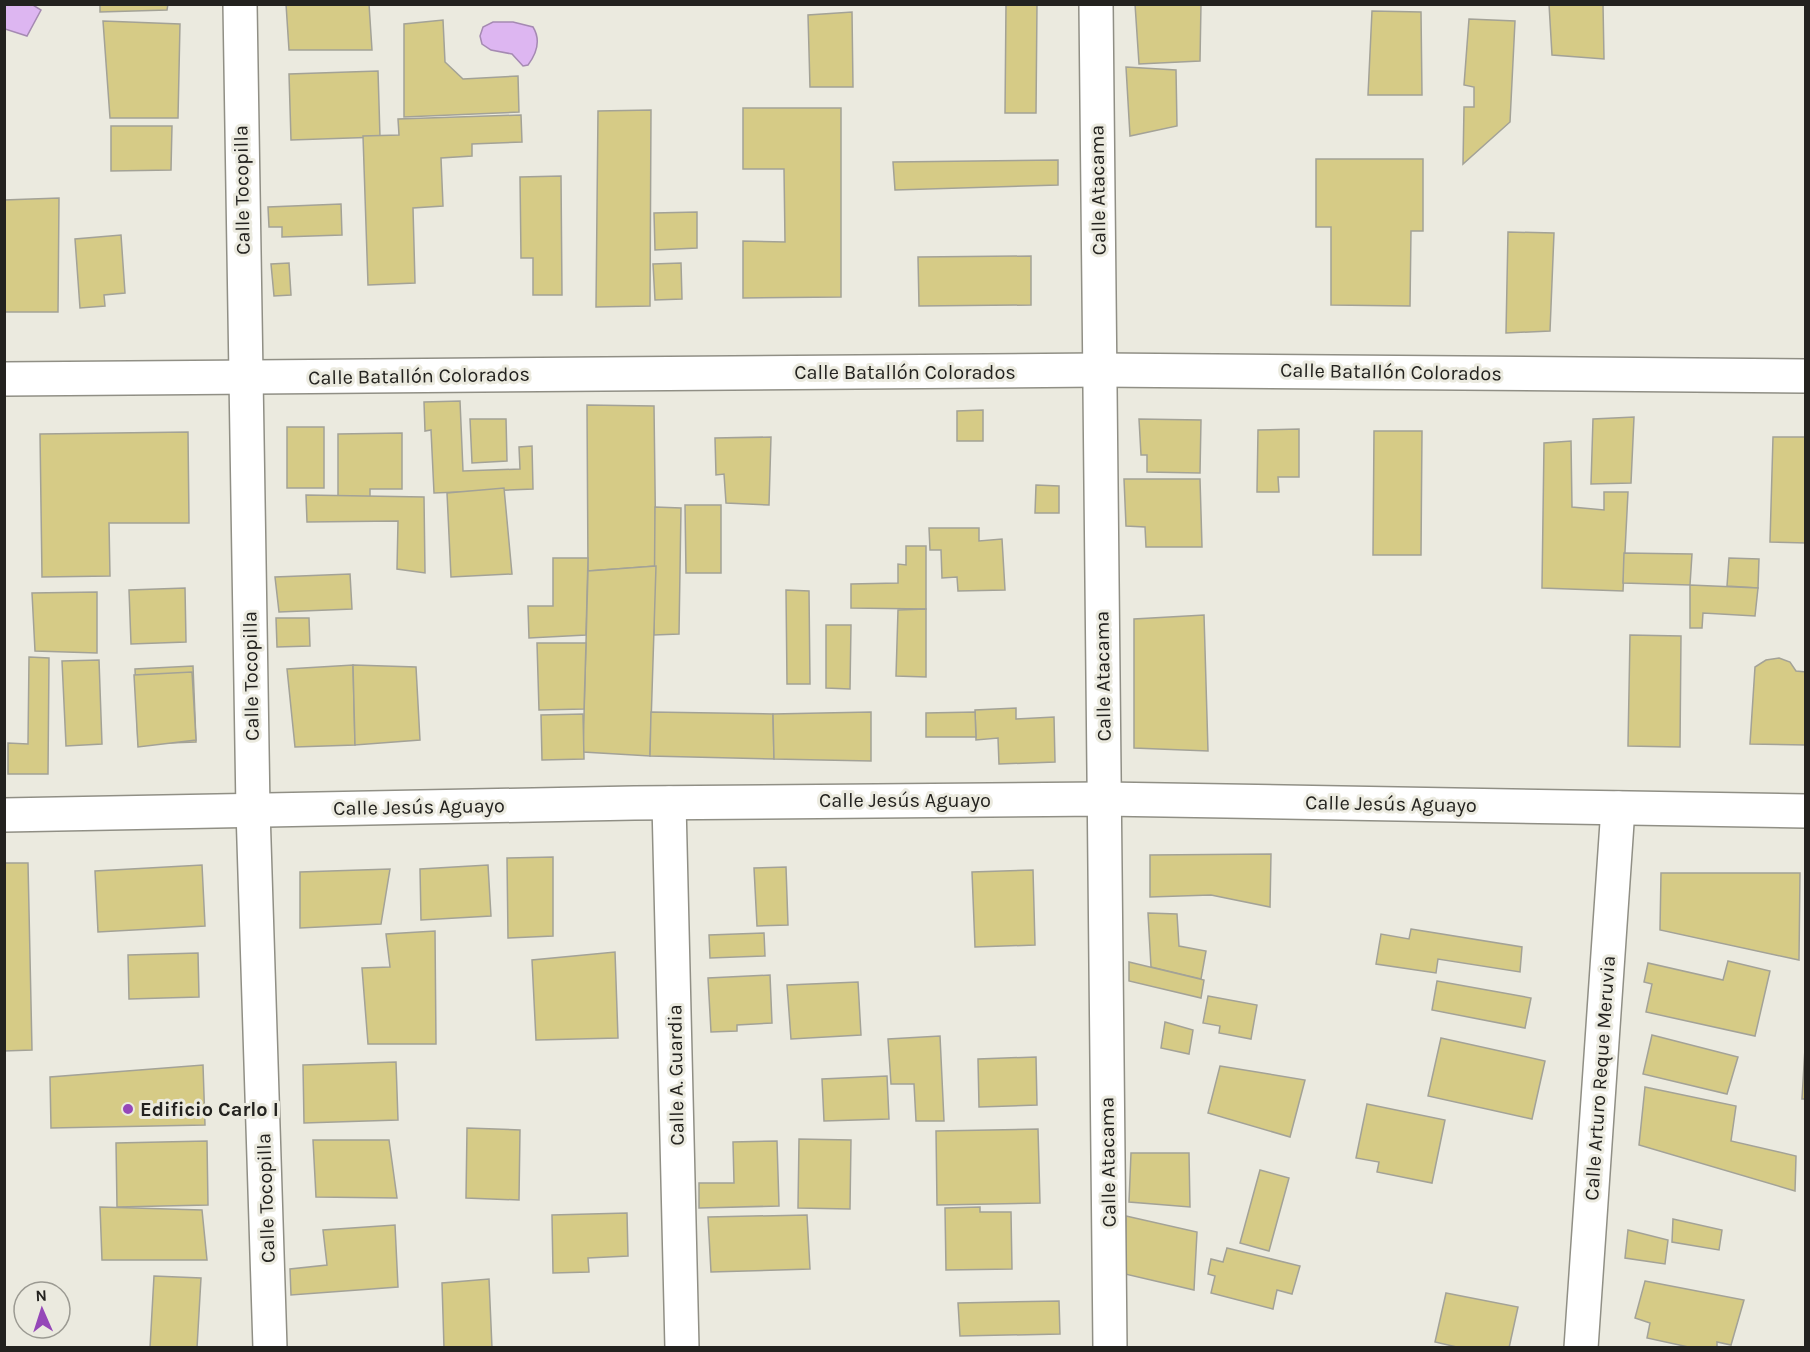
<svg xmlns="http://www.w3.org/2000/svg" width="1810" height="1352" font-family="Karla,sans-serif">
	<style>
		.water { fill: #ddb6f1; stroke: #a58ab2; stroke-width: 1.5 }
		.building { fill: #d6cb86; stroke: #a3a297; stroke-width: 1.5 }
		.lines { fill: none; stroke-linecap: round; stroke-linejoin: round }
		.street-casing { stroke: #908f85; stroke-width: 36 }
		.street { stroke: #fff; stroke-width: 33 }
		.poi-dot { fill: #9547b8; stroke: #ebeadf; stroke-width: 2 }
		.labels { text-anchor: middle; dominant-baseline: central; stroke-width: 6; stroke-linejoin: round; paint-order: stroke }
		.street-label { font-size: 20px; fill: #23221f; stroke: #ebeadf }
		.poi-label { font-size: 20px; font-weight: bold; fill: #23221f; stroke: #ebeadf; text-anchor: start }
	</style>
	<rect width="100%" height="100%" fill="#ebeadf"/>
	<g class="water">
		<path d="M4 5H33L41 10 27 36 5 29Z"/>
		<path d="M493 22H513L533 27C541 40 537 53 528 65L523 66 512 54 491 50 482 44 480 36 483 27Z"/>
	</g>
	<g class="building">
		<path d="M100 4H168L167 10 100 12Z"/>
		<path d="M286 4H369L372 50H289Z"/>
		<path d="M1006 4H1037L1036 113H1005Z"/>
		<path d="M1135 4H1201L1200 61 1139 64Z"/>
		<path d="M1549 4H1603L1604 59 1552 55Z"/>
		<path d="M1372 11 1421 12 1422 95H1368Z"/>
		<path d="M852 12 853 87H810L808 15Z"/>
		<path d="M1469 19 1515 21 1510 122 1463 164 1464 107H1474V87L1464 85Z"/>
		<path d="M443 20 445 62 463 79 518 76 519 112 404 117V24Z"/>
		<path d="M103 21 180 24 178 118H110Z"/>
		<path d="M1126 67 1176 70 1177 126 1130 136Z"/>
		<path d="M378 71 380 137 291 140 289 74Z"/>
		<path d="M743 108H841V297L743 298V241L785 242 784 169H743Z"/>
		<path d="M651 110 650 306 596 307 598 111Z"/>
		<path d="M521 115 522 142 472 144V156L441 158 443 206 413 208 415 283 368 285 363 136 399 135 398 119Z"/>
		<path d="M111 126H172L171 170 111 171Z"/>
		<path d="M1316 159H1423V231H1411L1410 306 1331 305V227H1316Z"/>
		<path d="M1058 160V185L895 190 893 162Z"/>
		<path d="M561 176 562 295H533V258H521L520 177Z"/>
		<path d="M59 198 58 312H4V200Z"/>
		<path d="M341 204 342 235 282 237V227H269L268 207Z"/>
		<path d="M697 212V248L655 250 654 213Z"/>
		<path d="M1508 232 1554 233 1550 331 1506 333Z"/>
		<path d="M121 235 125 293 104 295 105 306 80 308 75 239Z"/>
		<path d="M1031 256V305L919 306 918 257Z"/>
		<path d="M289 263 291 295 274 296 271 264Z"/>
		<path d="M681 263 682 299 655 300 653 264Z"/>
		<path d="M460 401 463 471 520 469 519 447 532 446 533 489 434 493 431 430 425 431 424 402Z"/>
		<path d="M587 405 654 406 656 566 588 571Z"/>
		<path d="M983 410V441H957V411Z"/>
		<path d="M1634 417 1631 483 1591 484 1593 419Z"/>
		<path d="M470 419H506L507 461 472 463Z"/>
		<path d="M1139 419 1201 420 1200 473 1147 472V455H1141Z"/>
		<rect x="287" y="427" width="37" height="61"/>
		<path d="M1299 429V477H1278L1279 492H1257L1258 430Z"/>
		<path d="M1374 431H1422L1421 555H1373Z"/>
		<path d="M188 432 189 523H109L110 576 42 577 40 434Z"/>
		<path d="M402 433V489H370V497L338 496V434Z"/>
		<path d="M771 437 769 505 726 503 724 474 716 475 715 438Z"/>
		<path d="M1773 437H1806V543L1770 542Z"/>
		<path d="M1571 441 1572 507 1604 510V492H1628L1623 591 1542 588 1544 443Z"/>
		<path d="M1124 479H1200L1202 547H1146L1145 527 1126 526Z"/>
		<path d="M1036 485 1059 486V513H1035Z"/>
		<path d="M504 488 512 574 451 577 447 493Z"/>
		<path d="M306 495 424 497 425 573 397 569 398 521 307 522Z"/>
		<path d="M685 505H721V573H686Z"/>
		<path d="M655 507 681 508 679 634 654 635Z"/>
		<path d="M929 528H979V541L1002 539 1005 590 958 591 957 577 942 578 941 550H930Z"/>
		<path d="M906 546H926V609L851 608V584L898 583V564L906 565Z"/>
		<path d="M1624 553 1692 554 1690 585 1623 583Z"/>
		<path d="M553 558H588L586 635 529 638 528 606H553Z"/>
		<path d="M1729 558 1759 559 1758 588 1727 586Z"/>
		<path d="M656 566 650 756 583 752 588 571Z"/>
		<path d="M350 574 352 609 279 612 275 577Z"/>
		<path d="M1690 585 1758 588 1755 616 1703 613 1702 628H1690Z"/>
		<path d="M185 588 186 642 131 644 129 590Z"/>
		<path d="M786 590 809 591 810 684H787Z"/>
		<path d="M97 592V653L35 651 32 593Z"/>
		<path d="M926 609V677L896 676 898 610Z"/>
		<path d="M1204 615 1208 751 1134 748V619Z"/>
		<path d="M276 618H309L310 646 277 647Z"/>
		<path d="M826 625H851L850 689 826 688Z"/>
		<path d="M1630 635 1681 636 1680 747 1628 746Z"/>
		<path d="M537 643H586L584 709 539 710Z"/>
		<path d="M29 657 49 658 48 774H8V743L28 744Z"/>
		<path d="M1779 658 1790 662 1796 671 1806 672V745L1750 744 1755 667 1766 660Z"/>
		<path d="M99 660 102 744 66 746 62 661Z"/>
		<path d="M353 665 355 745 295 747 287 669Z"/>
		<path d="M353 665 416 667 420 740 355 745Z"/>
		<path d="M193 666 196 742 138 744 135 669Z"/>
		<path d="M192 672 196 740 138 747 134 675Z"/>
		<path d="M1016 708V719L1054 717 1055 762 999 764 998 738 976 740 975 710Z"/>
		<path d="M651 712 773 714 774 759 650 756Z"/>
		<path d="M871 712V761L774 759 773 714Z"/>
		<path d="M975 712 976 737H926V713Z"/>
		<path d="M583 714 584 759 542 760 541 715Z"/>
		<path d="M1271 854 1270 907 1211 895 1150 897V855Z"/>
		<path d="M553 857V936L508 938 507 858Z"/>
		<path d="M4 863H28L32 1050 4 1051Z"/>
		<path d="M202 865 205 926 98 932 95 871Z"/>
		<path d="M488 865 491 916 421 920 420 869Z"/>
		<path d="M786 867 788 925 757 926 754 868Z"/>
		<path d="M390 869 381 924 300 928V872Z"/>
		<path d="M1033 870 1035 945 975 947 972 872Z"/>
		<path d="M1661 873H1800L1799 960 1660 930Z"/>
		<path d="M1148 913 1177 914 1179 946 1206 951 1201 979 1151 967Z"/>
		<path d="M1411 929 1522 947 1520 972 1438 959 1436 973 1376 964 1381 934 1409 939Z"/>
		<path d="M435 931 436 1044H368L362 968 390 967 386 934Z"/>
		<path d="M764 933 765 956 710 958 709 935Z"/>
		<path d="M615 952 618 1038 536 1040 532 960Z"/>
		<path d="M198 953 199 997 129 999 128 955Z"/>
		<path d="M1728 961 1770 971 1755 1036 1646 1012 1652 984 1644 982 1648 963 1723 980Z"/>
		<path d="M1129 962 1204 980 1201 998 1129 981Z"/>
		<path d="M770 975 772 1023 737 1025V1031L711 1032 708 978Z"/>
		<path d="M1437 981 1531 998 1525 1028 1432 1010Z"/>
		<path d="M858 982 861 1035 791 1039 787 985Z"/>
		<path d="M1208 996 1257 1005 1251 1039 1219 1033 1220 1026 1203 1023Z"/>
		<path d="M1165 1022 1193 1030 1189 1054 1161 1048Z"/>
		<path d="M1806 1031V1099H1802Z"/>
		<path d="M1652 1035 1738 1057 1727 1094 1643 1074Z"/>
		<path d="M940 1036 944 1121H916L914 1084H891L888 1039Z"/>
		<path d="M1441 1038 1545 1061 1532 1119 1428 1096Z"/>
		<path d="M1036 1057 1037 1105 979 1107 978 1059Z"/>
		<path d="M396 1062 398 1120 304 1123 303 1065Z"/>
		<path d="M203 1065 205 1125 51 1128 50 1077Z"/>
		<path d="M1220 1066 1305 1080 1290 1137 1208 1113Z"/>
		<path d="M887 1076 889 1119 824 1121 822 1079Z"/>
		<path d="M1645 1087 1736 1106 1731 1141 1796 1156 1795 1191 1639 1145Z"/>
		<path d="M1367 1104 1445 1120 1432 1183 1377 1172 1379 1162 1356 1158Z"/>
		<path d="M467 1128 520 1130 519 1200 466 1198Z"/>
		<path d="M1038 1129 1040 1203 937 1205 936 1131Z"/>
		<path d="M799 1139 851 1140 850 1209 798 1208Z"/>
		<path d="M313 1140H389L397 1198 316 1197Z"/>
		<path d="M207 1141 208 1205 117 1207 116 1143Z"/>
		<path d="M777 1141 779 1206 699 1208V1183H734L733 1142Z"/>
		<path d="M1131 1153H1189L1190 1207 1129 1202Z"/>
		<path d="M1260 1170 1289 1178 1269 1251 1240 1243Z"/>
		<path d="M100 1207 202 1210 207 1260H102Z"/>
		<path d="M980 1207V1212H1011L1012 1269 946 1270 945 1208Z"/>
		<path d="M627 1213 628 1256 588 1258 589 1272 553 1273 552 1215Z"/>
		<path d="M807 1215 810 1269 711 1272 708 1217Z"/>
		<path d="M1126 1216 1197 1232 1194 1290 1125 1274Z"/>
		<path d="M1673 1219 1722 1230 1719 1250 1672 1242Z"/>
		<path d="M395 1225 398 1287 291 1295 290 1269 327 1265 323 1230Z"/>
		<path d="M1628 1230 1668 1240 1665 1264 1625 1258Z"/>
		<path d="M1227 1248 1300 1266 1292 1294 1277 1290 1273 1309 1211 1293 1215 1276 1208 1274 1211 1259 1223 1262Z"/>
		<path d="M154 1276 201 1278 197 1348H150Z"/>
		<path d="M489 1279 492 1348H444L442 1283Z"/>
		<path d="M1645 1281 1744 1300 1731 1345 1717 1342V1348H1693L1647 1338 1650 1323 1635 1318Z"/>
		<path d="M1446 1293 1518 1307 1509 1348H1461L1435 1342Z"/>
		<path d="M1059 1301 1060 1334 960 1336 958 1303Z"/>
	</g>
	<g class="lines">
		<defs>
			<g id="street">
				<path d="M240 4 253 810 270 1348"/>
				<path d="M1096 4 1110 1348"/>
				<path d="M4 379 1100 370 1806 376"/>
				<path d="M669 803 682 1348"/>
				<path d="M4 815 634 803 1104 799 1806 811"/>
				<path d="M1581 1348 1618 808"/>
			</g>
		</defs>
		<use href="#street" class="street-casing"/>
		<use href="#street" class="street"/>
	</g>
	<circle class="poi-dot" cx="128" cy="1109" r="6"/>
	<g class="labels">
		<g class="street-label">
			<text transform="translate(242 190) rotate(-91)">Calle Tocopilla</text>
			<text transform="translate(1098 190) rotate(-91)">Calle Atacama</text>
			<text x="905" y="372">Calle Batallón Colorados</text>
			<text transform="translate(1391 372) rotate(1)">Calle Batallón Colorados</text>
			<text transform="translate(419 376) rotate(-1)">Calle Batallón Colorados</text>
			<text transform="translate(251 676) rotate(-91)">Calle Tocopilla</text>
			<text transform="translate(1103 676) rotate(-91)">Calle Atacama</text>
			<text x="905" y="800">Calle Jesús Aguayo</text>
			<text transform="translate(1391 804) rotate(1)">Calle Jesús Aguayo</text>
			<text transform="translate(419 807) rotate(-1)">Calle Jesús Aguayo</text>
			<text transform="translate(676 1075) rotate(-91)">Calle A. Guardia</text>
			<text transform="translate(1600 1078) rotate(-86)">Calle Arturo Reque Meruvia</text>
			<text transform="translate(1108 1162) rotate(-91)">Calle Atacama</text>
			<text transform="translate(266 1198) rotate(-92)">Calle Tocopilla</text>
		</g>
		<g class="poi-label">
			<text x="140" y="1109">Edificio Carlo I</text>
		</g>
	</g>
	<rect width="1810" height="1352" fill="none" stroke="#23221f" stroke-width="12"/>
	<g transform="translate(42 1310) rotate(357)"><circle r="28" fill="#ebeadf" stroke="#9b9a92" stroke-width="1.5"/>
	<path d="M0-4.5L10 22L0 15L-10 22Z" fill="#9547b8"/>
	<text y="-9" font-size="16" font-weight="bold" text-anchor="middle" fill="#23221f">N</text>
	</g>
</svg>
